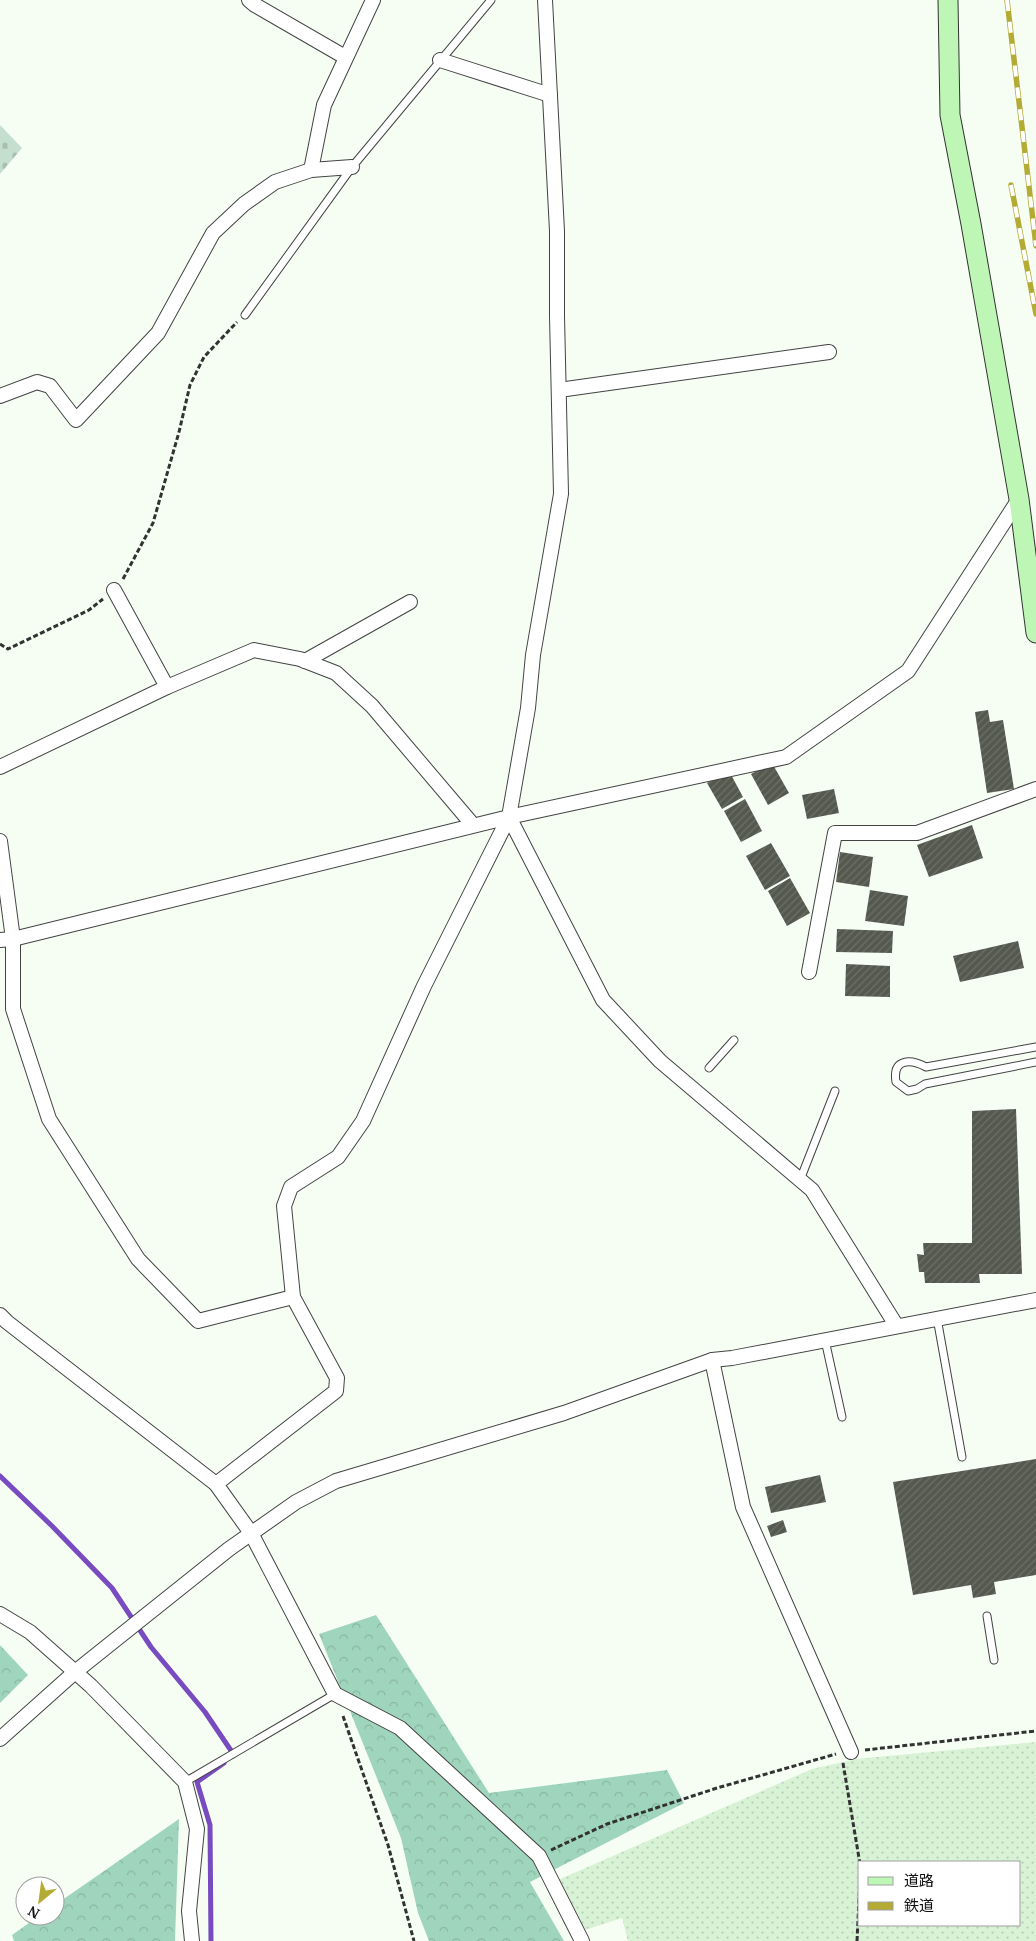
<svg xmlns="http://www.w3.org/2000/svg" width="1036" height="1941" font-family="'PT Serif','Noto Sans JP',serif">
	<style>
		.farmland { fill: url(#farmland-dots); fill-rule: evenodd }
		.forest { fill: url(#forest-crowns) }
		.cemetery { fill: url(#cemetery-stones) }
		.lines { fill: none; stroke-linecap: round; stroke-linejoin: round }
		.stream { stroke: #784bc1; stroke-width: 5 }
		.building { fill: url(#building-hatch) }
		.lane-casing { stroke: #434343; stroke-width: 9 }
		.street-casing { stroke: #434343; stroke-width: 16 }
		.secondary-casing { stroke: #323232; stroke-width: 21 }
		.path { stroke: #323232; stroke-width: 3; stroke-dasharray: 5 2.5; stroke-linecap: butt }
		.lane { stroke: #fff; stroke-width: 7 }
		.street { stroke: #fff; stroke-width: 14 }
		.secondary { stroke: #bef7b5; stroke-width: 19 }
		.rail-casing { stroke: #b4ab34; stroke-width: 5.5 }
		.rail { stroke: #fff; stroke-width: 4; stroke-dasharray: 11; stroke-linecap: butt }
	</style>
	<defs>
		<pattern id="farmland-dots" width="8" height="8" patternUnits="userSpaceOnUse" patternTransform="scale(1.25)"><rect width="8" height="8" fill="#d8f2d5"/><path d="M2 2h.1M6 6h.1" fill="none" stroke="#b8ceb6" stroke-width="1.8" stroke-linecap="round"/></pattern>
		<pattern id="forest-crowns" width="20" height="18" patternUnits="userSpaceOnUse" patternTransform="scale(1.25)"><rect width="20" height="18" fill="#a0d5bd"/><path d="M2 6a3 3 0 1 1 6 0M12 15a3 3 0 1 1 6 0" fill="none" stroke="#89b6a1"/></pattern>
		<pattern id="cemetery-stones" width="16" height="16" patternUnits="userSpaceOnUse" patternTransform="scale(1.25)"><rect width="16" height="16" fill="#c5dfcd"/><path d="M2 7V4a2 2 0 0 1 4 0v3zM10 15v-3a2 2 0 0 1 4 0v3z" fill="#a8beaf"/></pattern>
		<pattern id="building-hatch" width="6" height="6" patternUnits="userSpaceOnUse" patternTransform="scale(1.25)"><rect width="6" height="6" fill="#54584d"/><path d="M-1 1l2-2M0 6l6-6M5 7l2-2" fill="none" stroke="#6d7068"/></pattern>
	</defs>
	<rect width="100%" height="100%" fill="#f6fef4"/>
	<path class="farmland" d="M1036 1742V1941H628L622 1918 585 1930 558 1880 812 1769 856 1759ZM860 1862H1020V1925H860Z"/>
	<g class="forest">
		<path d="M376 1615 489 1793 667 1770 684 1803 530 1882 564 1941H429L418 1913 401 1838 319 1634Z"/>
		<path d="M0 1645 28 1675 0 1703Z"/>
		<path d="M179 1819 175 1941H14L12 1935 39 1916H55V1905Z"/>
	</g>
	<path class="cemetery" d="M0 125 22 148 0 174Z"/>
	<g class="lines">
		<g class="stream">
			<path d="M0 1476 52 1526 112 1588 151 1647 205 1712 234 1755 233 1756"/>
			<path d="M211 1941 210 1825 197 1782 224 1763"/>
		</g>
	</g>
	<g class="building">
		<path d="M988 710 990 722 1003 720 1014 789 987 793 975 712Z"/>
		<path d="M772 763 789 793 768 805 751 774Z"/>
		<path d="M729 771 743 797 722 809 707 783Z"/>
		<path d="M834 789 839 813 807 819 802 795Z"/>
		<path d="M745 799 762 831 741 842 724 811Z"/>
		<path d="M972 825 983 858 929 877 917 845Z"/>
		<path d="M771 843 790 876 765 890 746 856Z"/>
		<path d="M840 852 873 857 869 887 836 882Z"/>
		<path d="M790 878 810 913 787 926 768 891Z"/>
		<path d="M870 890 908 896 904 926 865 921Z"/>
		<path d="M837 929 893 931 892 953 836 952Z"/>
		<path d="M1018 941 1024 968 960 982 953 956Z"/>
		<path d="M846 964 890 966V997L845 996Z"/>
		<path d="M1016 1109 1022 1274H979L980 1283H925L924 1272H919L917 1254 924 1255 923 1243H972V1111Z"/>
		<path d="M1036 1459V1575L994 1582 996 1594 973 1598 971 1585 913 1595 893 1482Z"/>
		<path d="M820 1475 826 1502 771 1513 765 1487Z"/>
		<path d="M783 1520 787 1532 771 1537 767 1526Z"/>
	</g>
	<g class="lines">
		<defs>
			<g id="lane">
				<path d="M245 315 352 167 491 0"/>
				<path d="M1036 1047 926 1067C911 1059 892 1058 896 1082L908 1091 917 1089 925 1084 1036 1062"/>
				<path d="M709 1068 734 1040"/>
				<path d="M800 1180 835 1091"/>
				<path d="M937 1318 962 1457"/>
				<path d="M825 1340 842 1417"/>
				<path d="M987 1616 994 1660"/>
				<path d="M185 1782 335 1694"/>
			</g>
			<g id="street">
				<path d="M249 0 255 5 345 57"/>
				<path d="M440 60 550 95"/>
				<path d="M311 170 324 105 373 0"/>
				<path d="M559 390 829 352"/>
				<path d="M0 396 37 382 50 386 76 420 158 333 213 233 244 204 275 182 311 170 352 167"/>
				<path d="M114 590 167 687 254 650 300 659 336 673 372 706 473 825"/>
				<path d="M305 661 410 602"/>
				<path d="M0 767 167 687"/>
				<path d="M509 817 603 1000 660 1061 812 1190 896 1325"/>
				<path d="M0 841 13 939V1009L49 1119 138 1259 198 1321 293 1297"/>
				<path d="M0 940 13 939 509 817 786 757 908 671 1019 499"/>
				<path d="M809 972 835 833H917L1036 789"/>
				<path d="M0 1315 7 1322 216 1484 251 1533 335 1694 400 1728 539 1856 582 1941"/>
				<path d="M712 1360 743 1507 851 1752"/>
				<path d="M216 1484 336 1391 337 1378 293 1297 284 1206 291 1187 338 1157 363 1121 424 986 509 817 528 708 533 655 561 494 557 316V231L545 0"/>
				<path d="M0 1614 30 1632 91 1686 185 1782 197 1829 189 1911 192 1941"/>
				<path d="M0 1739 75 1672 229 1549 296 1502 336 1481 564 1413 712 1360 732 1358 1036 1300"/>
			</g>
			<path id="secondary" d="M948 0 950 115 971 224 1019 499 1036 633"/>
		</defs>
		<use href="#lane" class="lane-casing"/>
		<use href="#street" class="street-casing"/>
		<use href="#secondary" class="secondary-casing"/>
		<g class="path">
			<path d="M123 579 153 523 179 432 190 385 204 357 237 322"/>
			<path d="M0 644 8 649 89 610 103 599"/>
			<path d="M343 1716 388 1845 414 1941"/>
			<path d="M865 1750 1036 1731"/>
			<path d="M843 1763 860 1864"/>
			<path d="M551 1850 607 1824 717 1788 836 1754"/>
			<path d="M857 1941 860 1878"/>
		</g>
		<use href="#lane" class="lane"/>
		<use href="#street" class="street"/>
		<use href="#secondary" class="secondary"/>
		<defs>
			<g id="rail">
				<path d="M1007 0 1036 246"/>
				<path d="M1011 185 1036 314"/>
			</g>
		</defs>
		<use href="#rail" class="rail-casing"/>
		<use href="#rail" class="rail"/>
	</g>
	<rect x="858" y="1861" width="162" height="65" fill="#ffffff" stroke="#9f9f9f"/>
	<rect x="868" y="1877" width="25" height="8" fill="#bef7b5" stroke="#9f9f9f"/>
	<text x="904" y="1886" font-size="15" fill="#101010">道路</text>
	<rect x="868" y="1902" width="25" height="8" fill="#b4ab34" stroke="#9f9f9f"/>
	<text x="904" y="1911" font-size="15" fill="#101010">鉄道</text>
	<g transform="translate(40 1901) rotate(209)"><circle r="24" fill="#ffffff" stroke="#9f9f9f"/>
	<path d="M0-4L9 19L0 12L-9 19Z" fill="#b4ab34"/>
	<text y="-8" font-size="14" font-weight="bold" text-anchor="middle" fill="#101010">N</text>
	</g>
</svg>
